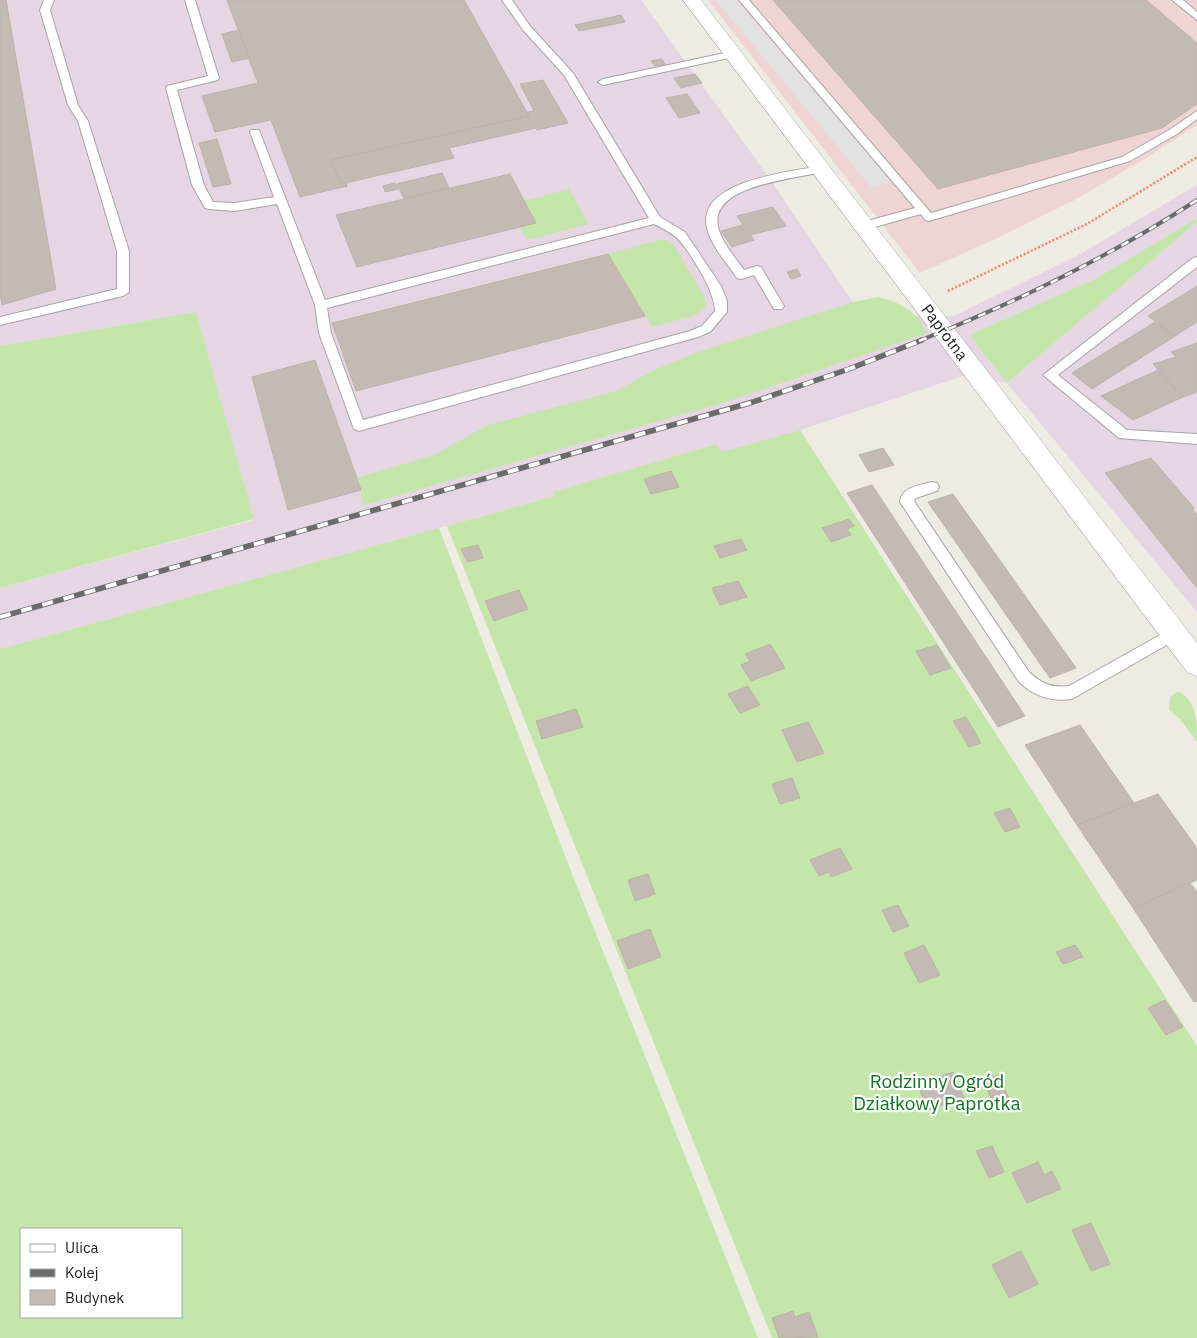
<svg xmlns="http://www.w3.org/2000/svg" width="1197" height="1338" font-family="'IBM Plex Sans',sans-serif">
	<style>
		.commercial { fill: #eed5d3 }
		.industrial { fill: #e6d5e2 }
		.grass { fill: #c4e6ab; fill-rule: evenodd }
		.parking { fill: #e1e1e1 }
		.building { fill: #c2bab3; stroke: #beb2a6 }
		.lines { fill: none; stroke-linecap: round; stroke-linejoin: round }
		.lane-casing { stroke: #a4a4a4; stroke-width: 2 }
		.street-casing { stroke: #a4a4a4; stroke-width: 1 }
		.path { stroke: #f3846f; stroke-width: 2.5; stroke-dasharray: 2 2; stroke-linecap: butt }
		.lane { fill: #fff; fill-rule: evenodd }
		.street { fill: #fff; fill-rule: evenodd }
		.rail-far1-casing { stroke: #6b6b6b; stroke-width: 4 }
		.rail-casing { stroke: #6b6b6b; stroke-width: 5.5 }
		.rail-far1 { stroke: #fff; stroke-width: 2.5; stroke-dasharray: 8; stroke-linecap: butt }
		.rail { stroke: #fff; stroke-width: 4; stroke-dasharray: 11; stroke-linecap: butt }
		.labels { text-anchor: middle; dominant-baseline: central; stroke-width: 4.5; stroke-linejoin: round; paint-order: stroke }
		.street-label { font-size: 16px; fill: #1d1d1d; stroke: #fff }
		.near-park-label { font-size: 19px; fill: #10751f; stroke: #fff }
	</style>
	<rect width="100%" height="100%" fill="#eeebe3"/>
	<path class="commercial" d="M708 0H1197V125L1143 160 1073 201 1008 233 920 273Z"/>
	<path class="industrial" d="M0 0H641L770 179 868 325 911 316H954L1077 256 1197 185V218L1095 279 969 335 1007 383 1197 222V612L1007 383 963 376 800 430 722 453 716 444 554 492 555 496 0 649V588L254 520 196 312 0 346Z"/>
	<g class="grass">
		<path d="M569 189 589 224 527 240 520 227 536 223 524 201Z"/>
		<path d="M1197 218V222L1007 383 969 335 1095 279Z"/>
		<path d="M659 240H667L673 243 706 300 705 308 696 315 652 327 608 254Z"/>
		<path d="M878 297C901 303 917 311 927 333L726 402 364 505 357 478 434 455 488 425 616 391 654 370 698 352 853 302Z"/>
		<path d="M196 312 254 519 0 588V346Z"/>
		<path d="M800 430 1197 1046V1338H772L447 526 555 496 553 492 716 444 722 452Z"/>
		<path d="M439 528 574 879 758 1338H0V649ZM21 1229H181V1317H21Z"/>
		<path d="M1178 691C1197 701 1197 722 1197 742L1180 719 1169 710 1170 697Z"/>
	</g>
	<path class="parking" d="M716 0H736L891 182 872 188Z"/>
	<g class="building">
		<path d="M0 0H6L56 289 2 305 0 291Z"/>
		<path d="M227 0H464L529 116 331 160 341 184 346 183 347 186 300 197 271 120 215 132 202 96 258 83Z"/>
		<path d="M773 0H1146L1197 43V104L1162 128 938 189Z"/>
		<path d="M621 15 625 22 579 31 575 25Z"/>
		<path d="M239 30 249 58 232 62 222 34Z"/>
		<path d="M662 59 665 64 655 66 651 61Z"/>
		<path d="M695 74 702 83 681 88 674 78Z"/>
		<path d="M543 80 568 123 537 130 536 128 449 148 454 158 341 184 331 160 529 116 527 112 534 111 520 84Z"/>
		<path d="M687 94 700 113 679 118 666 98Z"/>
		<path d="M217 139 231 184 213 187 199 143Z"/>
		<path d="M442 173 449 188 404 199 397 184Z"/>
		<path d="M510 174 536 223 357 267 336 215Z"/>
		<path d="M395 183 398 189 385 192 383 186Z"/>
		<path d="M773 207 786 226 750 235 754 240 732 247 721 231 743 225 737 216Z"/>
		<path d="M608 254 645 316 356 391 332 323Z"/>
		<path d="M797 269 801 276 791 279 787 272Z"/>
		<path d="M1197 286V322L1175 336 1148 316Z"/>
		<path d="M1155 322 1175 336 1092 389 1072 373Z"/>
		<path d="M1197 343V392L1183 397 1153 364 1176 357 1171 352Z"/>
		<path d="M315 360 361 490 288 510 252 377Z"/>
		<path d="M1158 370 1183 397 1133 420 1101 396Z"/>
		<path d="M883 448 894 465 869 472 859 455Z"/>
		<path d="M1151 458 1194 508 1192 509 1197 515V588L1105 473Z"/>
		<path d="M671 471 679 487 651 494 644 479Z"/>
		<path d="M872 485 1025 716 998 727 847 493Z"/>
		<path d="M953 494 1076 668 1050 678 928 502Z"/>
		<path d="M849 519 854 526 847 529 851 535 831 542 822 528Z"/>
		<path d="M741 539 747 550 720 558 714 546Z"/>
		<path d="M478 545 483 558 467 562 461 549Z"/>
		<path d="M738 581 747 597 720 605 712 588Z"/>
		<path d="M519 590 528 609 494 621 485 601Z"/>
		<path d="M770 644 785 668 751 681 741 665 750 661 745 654Z"/>
		<path d="M937 645 951 668 930 675 916 651Z"/>
		<path d="M748 686 760 705 740 713 728 694Z"/>
		<path d="M576 709 583 727 542 739 536 721Z"/>
		<path d="M966 717 981 743 969 747 953 721Z"/>
		<path d="M808 722 824 753 797 762 782 730Z"/>
		<path d="M1080 725 1134 803 1077 825 1025 745Z"/>
		<path d="M792 778 800 798 780 804 772 784Z"/>
		<path d="M1158 794 1197 848V880L1133 908 1077 825Z"/>
		<path d="M1010 808 1020 827 1005 832 994 813Z"/>
		<path d="M840 848 852 869 831 877 829 872 819 876 810 860Z"/>
		<path d="M648 874 655 894 635 901 628 880Z"/>
		<path d="M1190 883 1197 892V1001L1194 1002 1133 908Z"/>
		<path d="M898 905 909 926 893 932 882 910Z"/>
		<path d="M650 929 661 957 628 969 617 941Z"/>
		<path d="M924 945 940 975 919 983 904 953Z"/>
		<path d="M1075 945 1083 957 1063 964 1056 952Z"/>
		<path d="M1165 1000 1183 1027 1166 1035 1148 1008Z"/>
		<path d="M953 1072 964 1098 928 1110 917 1084Z"/>
		<path d="M998 1075 1012 1105 996 1110 983 1080Z"/>
		<path d="M992 1146 1004 1172 989 1178 976 1151Z"/>
		<path d="M1038 1162 1044 1175 1052 1171 1061 1189 1027 1203 1012 1173Z"/>
		<path d="M1091 1223 1110 1264 1091 1271 1072 1230Z"/>
		<path d="M1021 1251 1038 1284 1009 1298 992 1265Z"/>
		<path d="M793 1311 795 1317 809 1312 818 1337 779 1338 772 1318Z"/>
	</g>
	<g class="lines">
		<defs>
			<g id="lane">
				<path d="M44 0H54L50 10 78 105 88 121 129 251V292L123 296 0 325V317L117 289V251L78 121 68 105 40 10Z"/>
				<path d="M185 0H195L219 78 218 80 177 90 204 185 213 202 234 203 274 197 250 132 251 130H259L325 300 649 218 564 75 523 30 502 0H512L530 26 573 73 660 217 685 232 721 286 727 301V312L710 332 698 337 359 431 354 429 319 333 315 305 277 204 234 211 209 209 205 208 192 185 166 88 167 86 208 76ZM654 224C662 228 672 233 678 239 691 253 715 292 715 311L702 326 690 331 363 420 331 333 327 308Z"/>
				<path d="M739 0H749L931 213 1122 157 1169 130 1197 111V119L1177 134 1130 161 929 221 925 220 921 214 864 230 858 226 860 223 915 208Z"/>
				<path d="M1172 0H1183L1197 12V20Z"/>
				<path d="M734 51 738 52V56L603 85 598 82 603 79Z"/>
				<path d="M821 166 826 169 825 171C798 179 709 184 718 227 722 243 735 257 744 270L757 266 761 267 784 306 782 309H774L754 275 741 279 737 278C727 263 711 246 707 228 696 180 791 172 821 166Z"/>
				<path d="M1197 257V267L1058 375 1127 430 1197 434V444L1119 438 1043 375 1193 258Z"/>
				<path d="M932 482 937 483 939 487 937 491 916 498 914 501 1029 672C1042 684 1052 688 1069 686L1169 630 1174 628 1179 630 1181 634 1179 638 1072 699C1051 702 1034 696 1019 682L900 502C901 487 920 485 932 482Z"/>
			</g>
			<path id="street" d="M683 0H701L1197 643V676L1187 672Z"/>
		</defs>
		<use href="#lane" class="lane-casing"/>
		<use href="#street" class="street-casing"/>
		<path class="path" d="M948 291 1087 224 1197 157"/>
		<use href="#lane" class="lane"/>
		<use href="#street" class="street"/>
		<defs>
			<path id="rail-far1" d="M919 341C1017 302 1109 257 1197 200"/>
			<path id="rail" d="M0 617 753 402 849 369 922 340"/>
		</defs>
		<use href="#rail-far1" class="rail-far1-casing"/>
		<use href="#rail" class="rail-casing"/>
		<use href="#rail-far1" class="rail-far1"/>
		<use href="#rail" class="rail"/>
	</g>
	<g class="labels">
		<g class="street-label">
			<text transform="translate(945 332) rotate(53)">Paprotna</text>
		</g>
		<g class="near-park-label">
			<text x="937" y="1081">Rodzinny Ogród<tspan x="937" dy="22">Działkowy Paprotka</tspan></text>
		</g>
	</g>
	<rect x="20" y="1228" width="162" height="90" fill="#ffffff" stroke="#a5a5a5"/>
	<rect x="30" y="1244" width="25" height="8" fill="#ffffff" stroke="#a5a5a5"/>
	<text x="65" y="1253" font-size="15" fill="#1d1d1d">Ulica</text>
	<rect x="30" y="1269" width="25" height="8" fill="#6b6b6b" stroke="#a5a5a5"/>
	<text x="65" y="1278" font-size="15" fill="#1d1d1d">Kolej</text>
	<rect x="30" y="1290" width="25" height="15" fill="#c2bab3" stroke="#a5a5a5"/>
	<text x="65" y="1303" font-size="15" fill="#1d1d1d">Budynek</text>
</svg>
